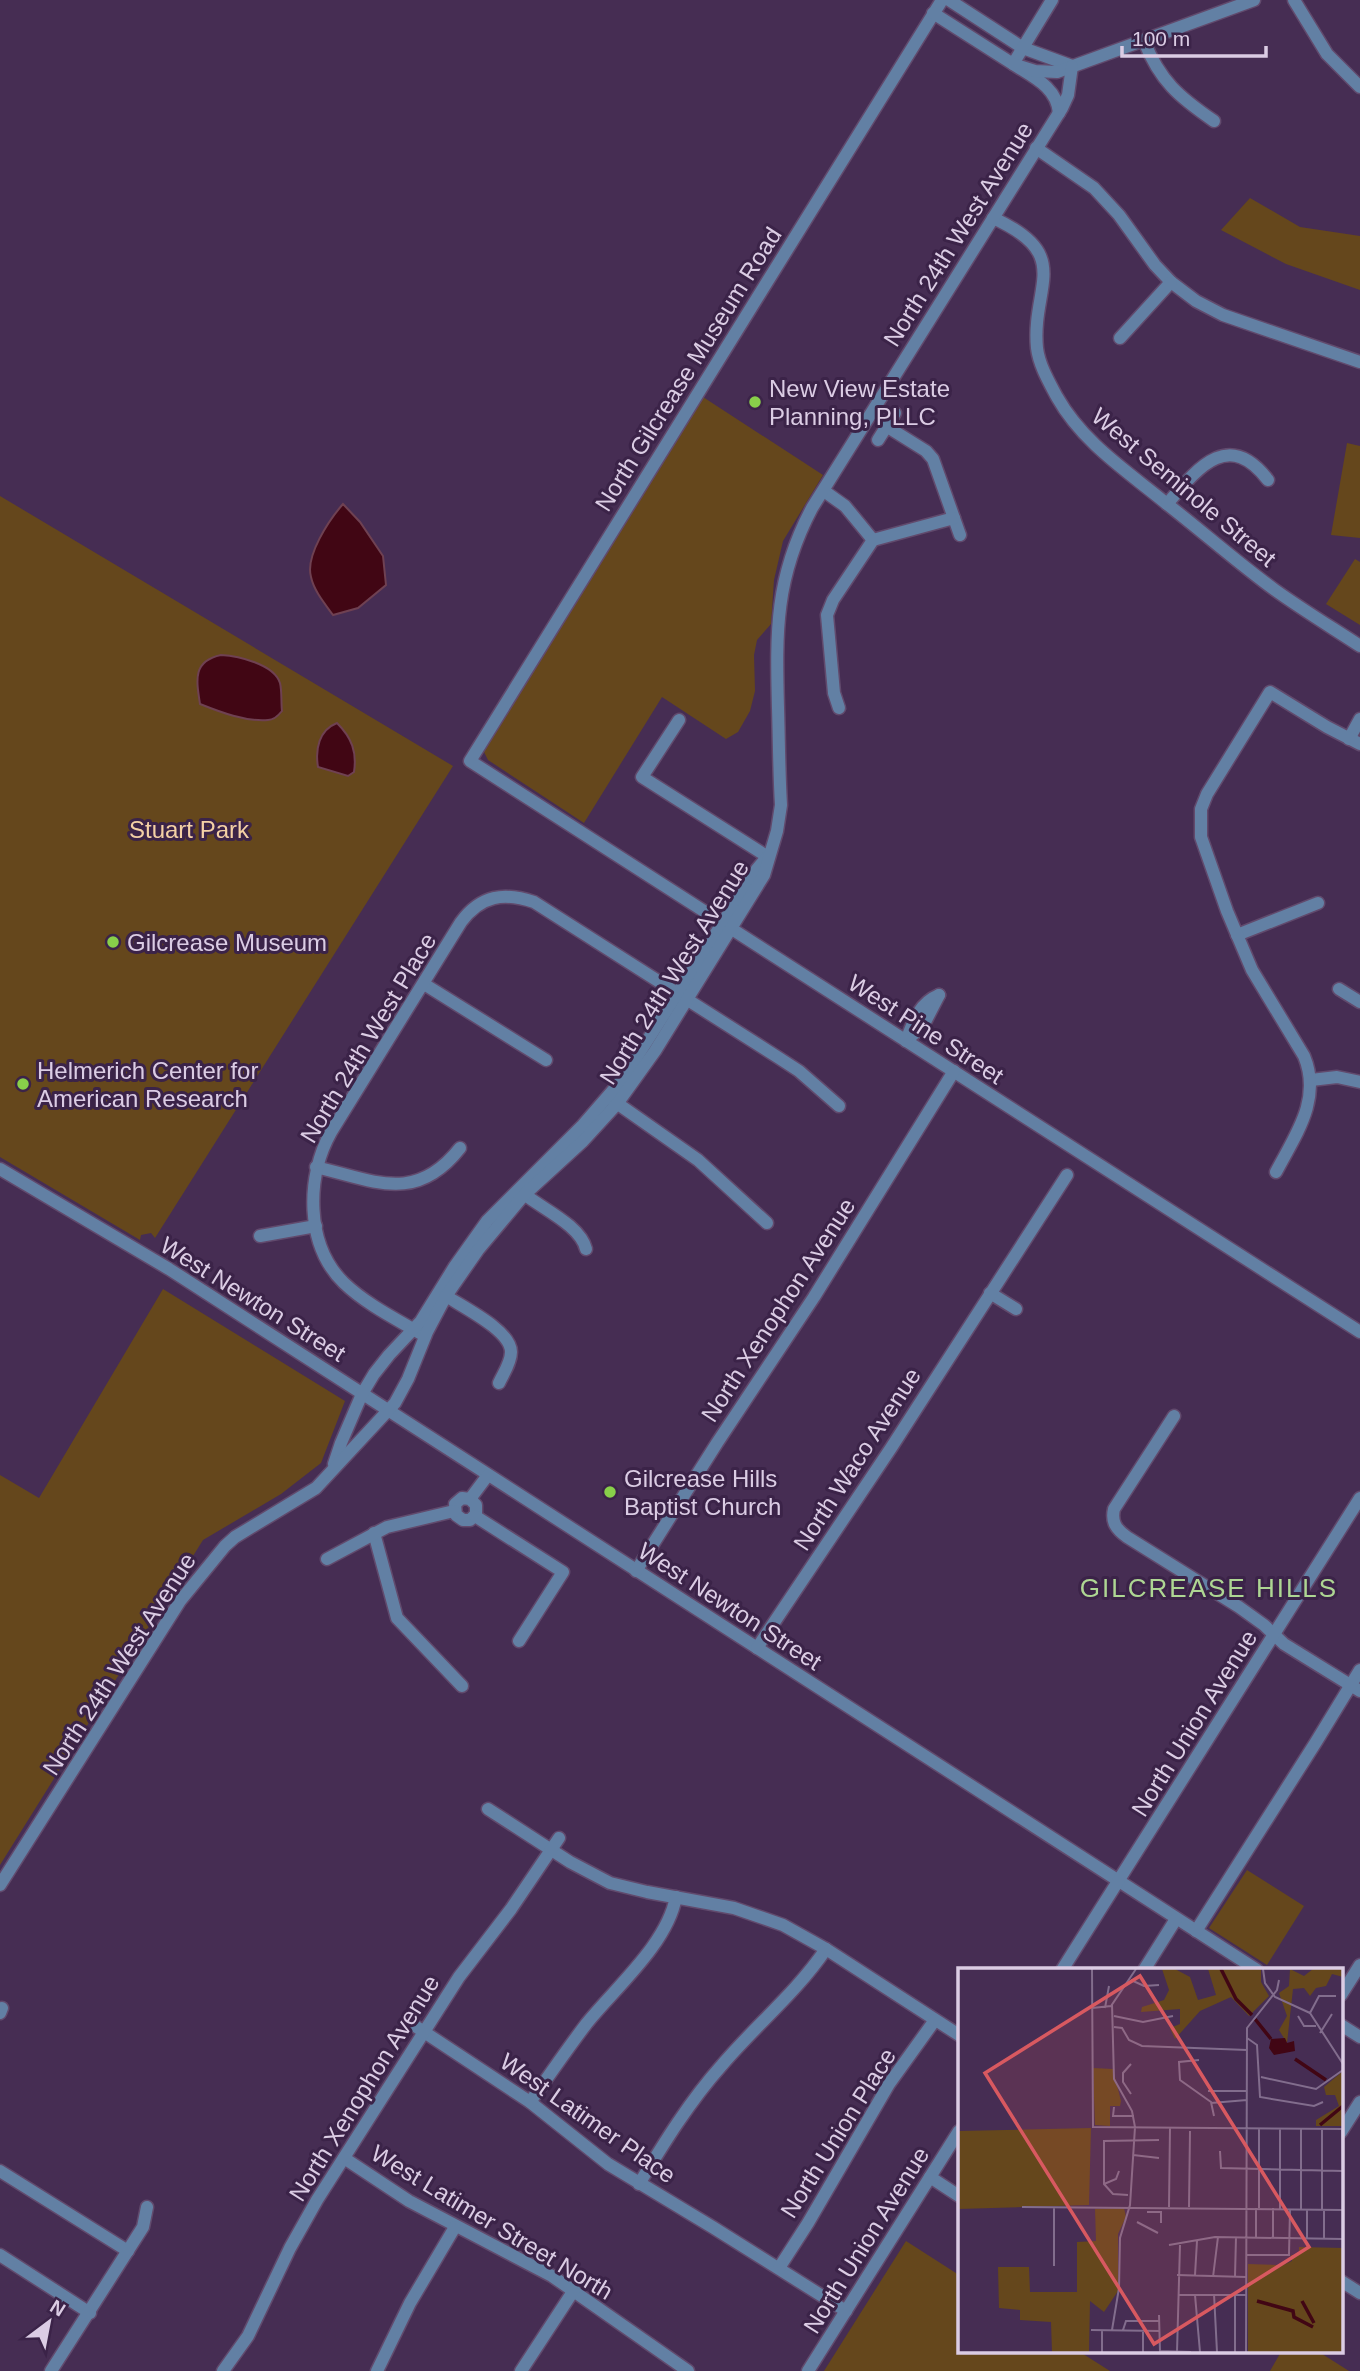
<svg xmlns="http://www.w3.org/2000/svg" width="1360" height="2371" font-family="Arial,sans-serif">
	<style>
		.green { fill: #65471c }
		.water { fill: #410614; stroke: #6f4152; stroke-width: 2 }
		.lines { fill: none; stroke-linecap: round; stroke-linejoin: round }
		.minor-casing { stroke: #614a6d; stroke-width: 15 }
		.minor { stroke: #6280a4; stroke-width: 12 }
		.poi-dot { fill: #88cf4a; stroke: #3b2348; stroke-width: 2.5 }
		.labels { text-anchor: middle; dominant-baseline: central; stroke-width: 6; stroke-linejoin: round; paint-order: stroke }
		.street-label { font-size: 24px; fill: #dbcce4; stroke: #3b2348 }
		.poi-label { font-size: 24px; fill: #dbcce4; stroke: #3b2348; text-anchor: start }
		.park-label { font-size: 24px; fill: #f4d1a5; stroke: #3b2348 }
		.neighbourhood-label { font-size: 26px; letter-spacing: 2px; fill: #aed693; stroke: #3b2348 }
		.inset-river { fill: none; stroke: #410614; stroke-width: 3.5 }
		.inset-road { fill: none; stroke: #826d8d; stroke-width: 2 }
		.view { fill: #d85960; fill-opacity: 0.15; stroke: #d85960; stroke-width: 3.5 }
		.inset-edge { fill: none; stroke: #dbcce4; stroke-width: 3.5 }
	</style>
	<rect width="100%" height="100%" fill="#462d53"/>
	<g class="green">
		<path d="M1250 198 1300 227 1360 236V290L1286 264 1221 230Z"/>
		<path d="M703 397 823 475 783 541 774 580 771 624 757 640 754 655 755 691 750 711 738 732 726 739 662 697 584 823 488 760 484 752 486 742Z"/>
		<path d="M1347 443 1360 446V538L1331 535Z"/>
		<path d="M0 496 453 766 155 1238 151 1233 141 1235 140 1240 0 1157Z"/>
		<path d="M1355 559 1360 562V625L1326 604Z"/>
		<path d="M163 1289 345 1401 321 1463 281 1494 203 1540 0 1865V1475L39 1498Z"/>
		<path d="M1247 1870 1304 1906 1267 1965 1209 1928Z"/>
		<path d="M906 2241 959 2275V2352H1080L1110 2371H824Z"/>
		<path d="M1281 2352H1319L1349 2371H1270Z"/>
	</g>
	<g class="water">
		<path d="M343 504 360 522 383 556 386 585 358 608 333 615C325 604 314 591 311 577 305 556 329 520 343 504Z"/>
		<path d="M221 655C238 656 274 664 280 683 282 691 281 703 282 711 278 716 274 720 268 720 246 722 220 712 200 704 196 679 193 661 221 655Z"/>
		<path d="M337 723C352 738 357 752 354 772L348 776 318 767C315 749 319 730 337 723Z"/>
	</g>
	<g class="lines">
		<defs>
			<g id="minor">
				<path d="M942 0 470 761 1360 1332"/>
				<path d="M949 0 1023 48 1072 66"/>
				<path d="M1052 0 1013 64C1033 77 1057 87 1059 113"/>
				<path d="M1294 0 1327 54 1360 87"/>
				<path d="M933 13 1013 64 1035 71 1057 72 1254 0"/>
				<path d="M1144 41C1160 81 1179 97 1214 121"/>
				<path d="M1036 148 1094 188 1119 215 1155 265 1171 282 1196 301 1223 315 1360 362"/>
				<path d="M993 218C1075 255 1031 286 1037 348 1039 365 1049 382 1057 397 1083 443 1127 471 1167 504 1203 532 1238 563 1275 590 1303 610 1331 627 1360 646"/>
				<path d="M1120 338 1171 282"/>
				<path d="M886 426 926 451 933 459 960 535"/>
				<path d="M878 440 895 413"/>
				<path d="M824 491 845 506 873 540"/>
				<path d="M1167 504C1197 469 1228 428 1268 480"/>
				<path d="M839 708 834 693 827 615 833 600 873 540 954 518"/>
				<path d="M679 720 642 777 768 857"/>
				<path d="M1349 739 1360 719"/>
				<path d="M1237 935 1318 903"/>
				<path d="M424 984 546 1060"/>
				<path d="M1339 989 1360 1002"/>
				<path d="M908 1039 923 1026 939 995"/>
				<path d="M906 1041C913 1022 919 1003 939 995"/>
				<path d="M1311 1080 1337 1077 1360 1082"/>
				<path d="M611 1099 698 1160 767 1223"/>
				<path d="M316 1167C375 1181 416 1204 460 1148"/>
				<path d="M0 1169 169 1269 1257 1970"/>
				<path d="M1276 1172C1296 1134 1322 1099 1304 1056L1252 970 1227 911 1201 837V809L1207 794 1270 692 1327 727 1360 744"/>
				<path d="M519 1190C538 1207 580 1224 586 1249"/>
				<path d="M260 1236 316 1226"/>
				<path d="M440 1292C458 1305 511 1329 511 1352 511 1363 503 1374 499 1383"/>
				<path d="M990 1293 1016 1309"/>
				<path d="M425 1336C398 1320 367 1305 344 1283 305 1245 306 1177 331 1132L461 922C481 895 504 892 534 902L779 1058 799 1071 839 1106"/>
				<path d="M1174 1416 1114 1509C1111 1522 1116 1529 1127 1537L1239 1607 1264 1625 1284 1644 1360 1691"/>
				<path d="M334 1464 341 1443 362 1394 374 1374 389 1355 421 1321 455 1266 487 1221 583 1125 622 1080 757 869 767 857"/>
				<path d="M470 1499 476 1505V1514L470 1520H463L456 1515 455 1504 462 1498 470 1499 488 1475"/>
				<path d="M475 1516 563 1572 519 1641"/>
				<path d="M374 1533 397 1618 462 1686"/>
				<path d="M327 1559 387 1527 454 1511"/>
				<path d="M636 1571 717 1443 814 1297 954 1071"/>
				<path d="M757 1648 891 1448 1067 1175"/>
				<path d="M488 1809 570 1862 610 1883 647 1892 734 1908 783 1925 826 1949 959 2035"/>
				<path d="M0 1885 180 1601 225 1546 235 1537 316 1488 395 1403 408 1379 427 1332 446 1296 478 1250 524 1195 583 1141 617 1104 655 1051 764 875 777 831 781 805C779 772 779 740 778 708 776 631 775 578 812 508L1062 108 1068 95 1072 66"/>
				<path d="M1196 1931 1316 1742 1360 1670"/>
				<path d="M1062 1970 1360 1498"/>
				<path d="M1144 1970 1176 1919"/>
				<path d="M1341 1995 1360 1965"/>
				<path d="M0 2013 2 2008"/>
				<path d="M412 2024 530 2102 608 2164 714 2228 846 2311"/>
				<path d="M1341 2025 1360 2037"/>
				<path d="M530 2102C549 2076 567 2049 587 2023 617 1986 667 1944 676 1897"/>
				<path d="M1341 2132 1360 2102"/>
				<path d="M344 2158 409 2201 552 2276 688 2371"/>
				<path d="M0 2171 128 2251"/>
				<path d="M930 2177 959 2196"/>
				<path d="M639 2184C664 2143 689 2102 722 2065 756 2025 796 1993 826 1949"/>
				<path d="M0 2255 90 2313"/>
				<path d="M779 2268 808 2223 889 2084 935 2020"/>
				<path d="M1341 2281 1360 2293"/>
				<path d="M51 2371 143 2227 147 2207"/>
				<path d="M223 2371 248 2336 290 2248 317 2200 459 1977 511 1909 559 1838"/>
				<path d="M377 2371 410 2303 455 2227"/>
				<path d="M521 2371 574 2290"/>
				<path d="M808 2371 959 2131"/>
			</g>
		</defs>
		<use href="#minor" class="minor-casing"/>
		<use href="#minor" class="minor"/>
	</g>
	<g class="poi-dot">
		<circle cx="755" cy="402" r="7"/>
		<circle cx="113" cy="942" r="7"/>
		<circle cx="23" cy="1084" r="7"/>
		<circle cx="610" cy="1492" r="7"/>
	</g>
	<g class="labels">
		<g class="street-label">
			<text transform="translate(958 234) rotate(-58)">North 24th West Avenue</text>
			<text transform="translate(688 369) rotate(-58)">North Gilcrease Museum Road</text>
			<text transform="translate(1184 487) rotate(40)">West Seminole Street</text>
			<text transform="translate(674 972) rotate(-58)">North 24th West Avenue</text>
			<text transform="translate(926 1029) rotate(33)">West Pine Street</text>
			<text transform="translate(368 1038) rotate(-59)">North 24th West Place</text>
			<text transform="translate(253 1299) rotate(32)">West Newton Street</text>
			<text transform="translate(778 1310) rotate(-57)">North Xenophon Avenue</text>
			<text transform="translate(857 1459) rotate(-57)">North Waco Avenue</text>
			<text transform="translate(730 1606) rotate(33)">West Newton Street</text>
			<text transform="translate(119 1664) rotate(-57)">North 24th West Avenue</text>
			<text transform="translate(1194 1723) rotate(-58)">North Union Avenue</text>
			<text transform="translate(364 2088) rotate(-58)">North Xenophon Avenue</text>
			<text transform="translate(588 2118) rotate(35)">West Latimer Place</text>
			<text transform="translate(838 2133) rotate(-58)">North Union Place</text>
			<text transform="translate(492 2222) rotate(31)">West Latimer Street North</text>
			<text transform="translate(866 2240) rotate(-58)">North Union Avenue</text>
		</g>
		<g class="poi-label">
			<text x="769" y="388">New View Estate<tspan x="769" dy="28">Planning, PLLC</tspan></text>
			<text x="127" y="942">Gilcrease Museum</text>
			<text x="37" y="1070">Helmerich Center for<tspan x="37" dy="28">American Research</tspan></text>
			<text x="624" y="1478">Gilcrease Hills<tspan x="624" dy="28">Baptist Church</tspan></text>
		</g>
		<g class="park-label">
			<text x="189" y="829">Stuart Park</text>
		</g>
		<g class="neighbourhood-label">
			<text x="1209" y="1588">GILCREASE HILLS</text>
		</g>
	</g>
	<g transform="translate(958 1968)">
		<rect width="385" height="385" fill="#462d53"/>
		<path d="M204 1H217L232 9 240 32 258 27 250 1H303V14L311 28 291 48 273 29 242 43 217 71 212 60 222 56V41L183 44 184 39 206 32 211 22ZM332 1 346 8 355 1H385V9L374 6 368 18 358 20 352 28 346 20 335 21 329 75 321 62 329 48 321 25 331 18ZM135 100 155 101 163 133 162 138H152V158L137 157ZM385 103V158H358V152L381 138 377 127H368L366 119ZM133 160 131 237 0 241V163ZM166 240 168 249 160 266V323L146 344 132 333 131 384H94L93 354 62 352V342L41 340 40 299H71L72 324H119V274L138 273 137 241ZM341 279 385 280V384H290V296L325 297 334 293 333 287H341Z" fill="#65471c"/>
		<path d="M327 70 329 75 336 73 337 83 316 87 311 80 313 71Z" fill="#410614"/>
		<path class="inset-river" d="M263 1 278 31 294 47M297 51 313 71M337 91 368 112M362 157 385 138M299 333 335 343 336 349 355 359M344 333 356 355"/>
		<path class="inset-road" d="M134 1 135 159 385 161M305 1 307 15 317 29 352 45M173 12 186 18 201 17M154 36 156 111 174 143 177 159 172 237 162 270 161 320 154 362M134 40 153 38 178 1M147 40 151 18M352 45 385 96M352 45 361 28H378M156 48 185 54 215 48M340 48 346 58H358M156 59 164 60 171 72 184 78 289 82M362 65 374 46M289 70 299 77 302 129 356 138 365 134M241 92 221 94 222 112 253 134 256 148M173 96 165 105V114L173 126M303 109 358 121 385 102M250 123H289M253 135 289 132M156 139 155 148H176M364 160V241M322 161V241M343 161V241M384 161 385 203M262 183 263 200 385 203M175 187 201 190M146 216 158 211 161 203M170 227 155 226 146 216V173L201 172M64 239 385 242M211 239 212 159M231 239 232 163M301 240V161M189 244H203V255M179 254 200 265M298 269V240M315 269V240M349 270V241M366 270V241M385 271V242M211 277 257 269 385 271M288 287H331L332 241M96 298V239M219 307 288 309M237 307 239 273M277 308 278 269M255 309 260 269M256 326 259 384M220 327H288M237 327 242 384M201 347 202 384M133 362 202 363M165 362 168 353H202M202 383 233 384M144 384V362M185 384V362M219 384 222 277M277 384V327M288 384 289 60 319 22 321 12"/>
		<path class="view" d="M182 8 351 279 196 376 27 105Z"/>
		<rect width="385" height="385" class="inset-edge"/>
	</g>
	<g transform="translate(49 2322) rotate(32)" stroke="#3b2348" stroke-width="5" paint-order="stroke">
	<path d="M0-5L12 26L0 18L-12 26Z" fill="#dbcce4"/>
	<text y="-10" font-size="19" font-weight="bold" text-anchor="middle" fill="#dbcce4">N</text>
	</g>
	<path d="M1122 46v10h144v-10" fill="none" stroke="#dbcce4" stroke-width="3.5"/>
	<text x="1132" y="46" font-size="21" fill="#dbcce4" stroke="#3b2348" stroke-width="5" paint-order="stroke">100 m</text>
</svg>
